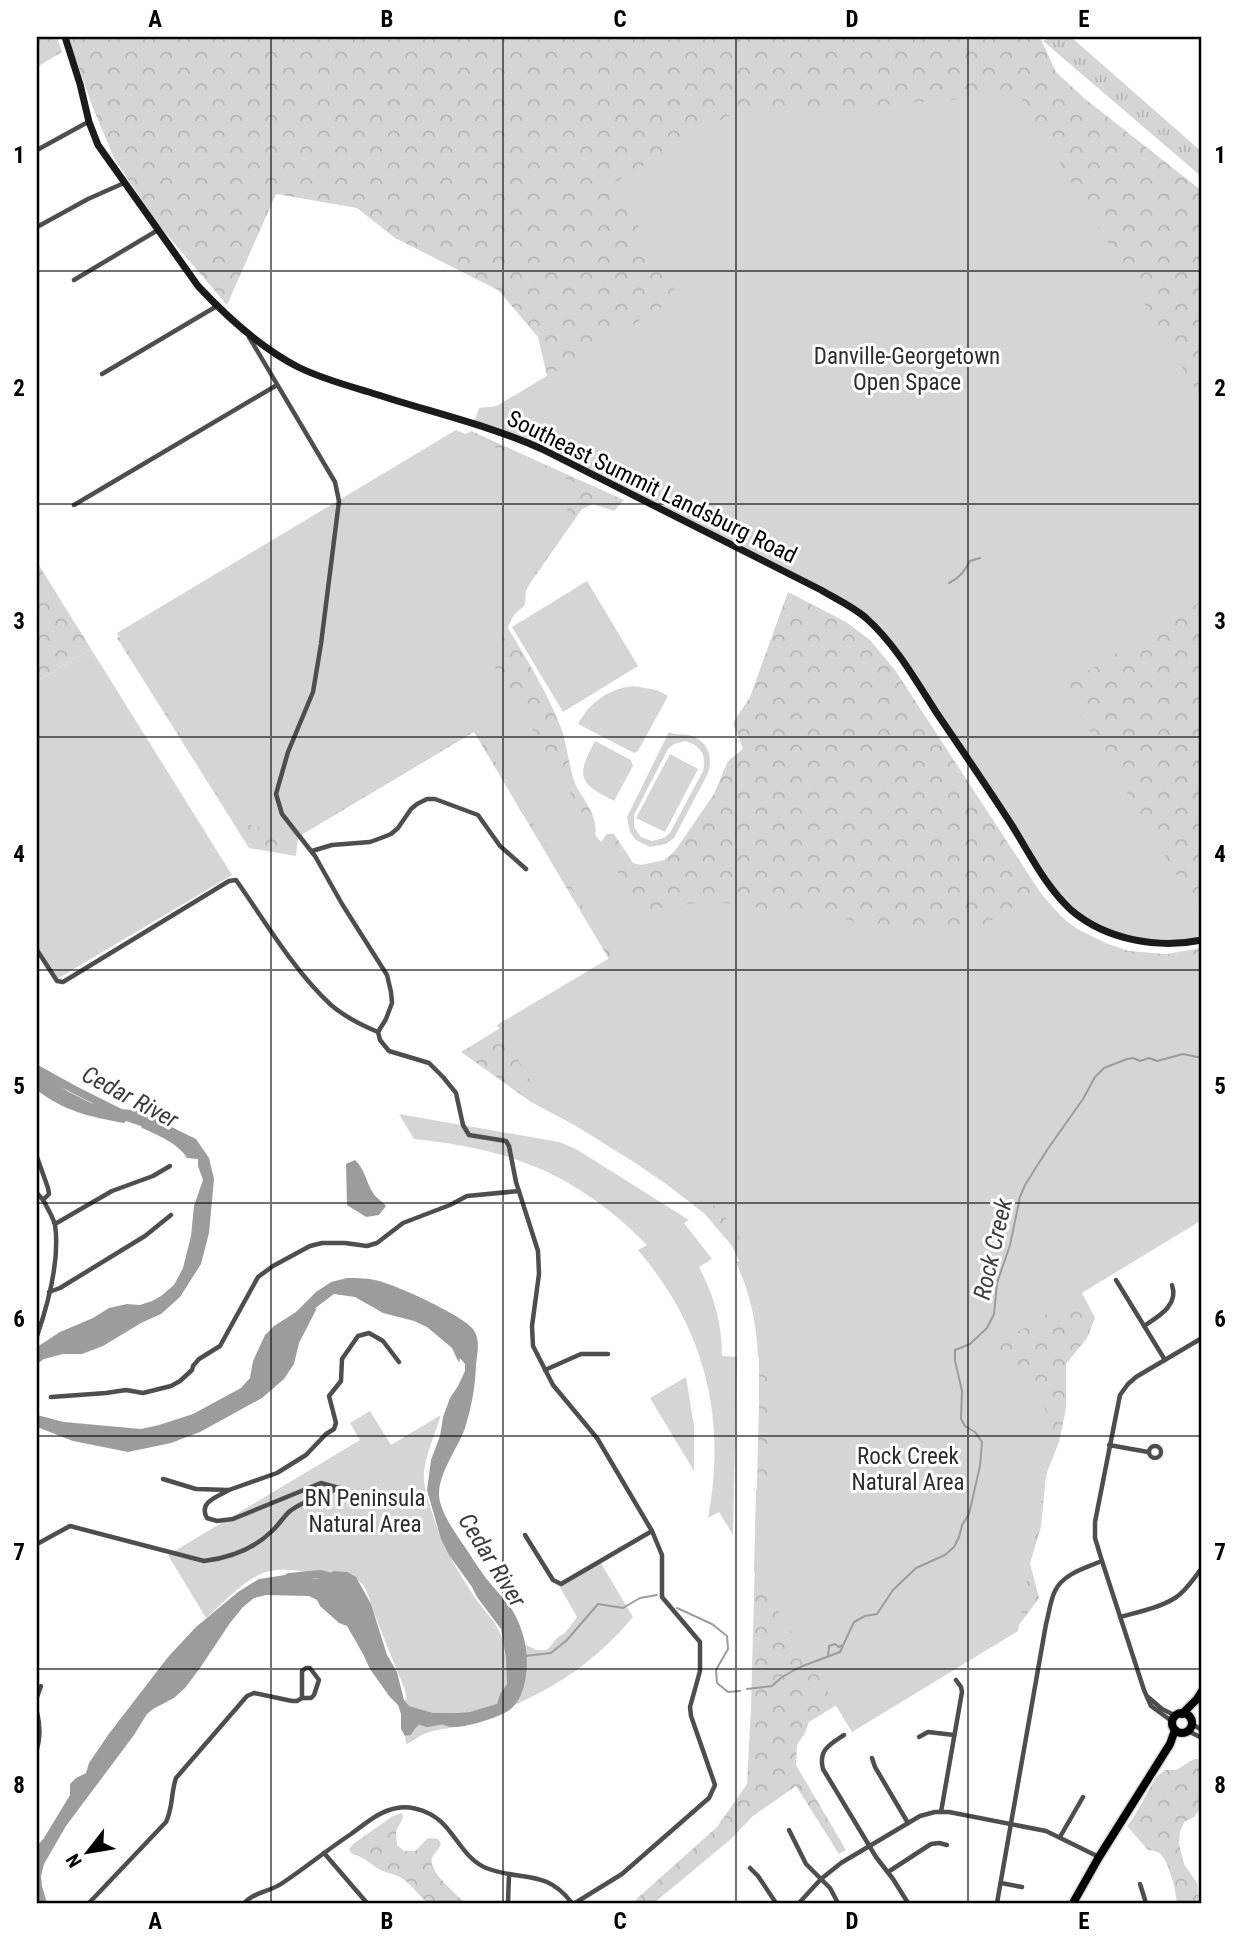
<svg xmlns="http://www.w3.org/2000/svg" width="1239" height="1940" font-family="'Roboto Condensed',sans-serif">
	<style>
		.grass { fill: url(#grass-tufts) }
		.forest { fill: url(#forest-crowns) }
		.park { fill: #d5d5d5; fill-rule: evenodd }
		.water { fill: #9c9c9c }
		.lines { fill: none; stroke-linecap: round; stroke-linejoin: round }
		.stream { stroke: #9c9c9c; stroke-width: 2 }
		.river { stroke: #9c9c9c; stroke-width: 8 }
		.primary-casing { stroke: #dbdbdb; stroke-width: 11 }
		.street { stroke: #4e4e4e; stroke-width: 4.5 }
		.secondary { stroke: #1b1b1b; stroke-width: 7 }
		.primary { stroke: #000; stroke-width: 8 }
		.grid { fill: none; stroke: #000; stroke-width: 2; stroke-opacity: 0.55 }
		.labels { text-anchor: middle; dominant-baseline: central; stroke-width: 6; stroke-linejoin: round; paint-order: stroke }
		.park-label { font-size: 23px; fill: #2c2c2c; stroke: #fff }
		.street-label { font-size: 23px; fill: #000; stroke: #fff }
		.water-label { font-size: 24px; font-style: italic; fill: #3d3d3d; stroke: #fff }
		.neatline { fill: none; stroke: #000; stroke-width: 2.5 }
		.grid-label { font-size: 23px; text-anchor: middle; font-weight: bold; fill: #000 }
	</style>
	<defs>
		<pattern id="grass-tufts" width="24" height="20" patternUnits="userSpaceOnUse" patternTransform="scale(1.75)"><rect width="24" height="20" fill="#d5d5d5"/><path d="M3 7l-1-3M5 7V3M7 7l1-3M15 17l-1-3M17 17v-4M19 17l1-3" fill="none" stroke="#b5b5b5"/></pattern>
		<pattern id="forest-crowns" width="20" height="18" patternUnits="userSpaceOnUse" patternTransform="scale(1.75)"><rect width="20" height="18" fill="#d5d5d5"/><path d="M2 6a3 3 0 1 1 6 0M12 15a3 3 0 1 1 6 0" fill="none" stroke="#b5b5b5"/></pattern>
	</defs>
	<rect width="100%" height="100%" fill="#fff"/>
	<path class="grass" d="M1050 37H1071L1202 152V177L1043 41Z"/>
	<g class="forest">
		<path d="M37 37H57L62 52 37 67Z"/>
		<path d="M68 37H1040L1056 72 1084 98 1202 191V932L885 627 673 511 474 423 479 408 525 403 548 380 538 337 498 290 395 238 357 208 276 194 227 305 157 223 114 158 93 108Z"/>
		<path d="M471 431 624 500 614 511 593 504 582 509 526 589 525 605 505 623C524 655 545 688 559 723 567 741 568 762 574 781 581 798 599 815 595 835L601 842 607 834H614L633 863 641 865 664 860 674 852 714 794 728 761 743 749 733 723 750 697 788 592 846 622 870 640 895 670 1042 895 1069 925 1108 944 1129 951 1166 954 1202 948V1215L1081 1291 1095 1318 1087 1338 1066 1364V1408L1059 1442 1046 1475 1041 1527 1030 1563 1039 1598 1019 1625 840 1703 809 1722 805 1733 797 1745 796 1765 846 1850 839 1854 796 1786 753 1816 731 1839 654 1903H632L717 1827 747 1784 751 1707 759 1406V1343L754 1292 732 1246 704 1213 666 1184 599 1138 531 1102 461 1052 610 961 474 732 298 837 296 856 249 848 117 638Z"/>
		<path d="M37 562 91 649 37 681Z"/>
		<path d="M1194 1759H1202V1807L1194 1817 1184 1822 1180 1832 1179 1843 1184 1864 1197 1883 1199 1903H1177C1176 1892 1170 1866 1163 1857 1160 1852 1154 1850 1148 1850L1127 1826 1134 1817 1156 1777 1165 1770H1176Z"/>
		<path d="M402 1813 403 1818 396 1831 397 1845 404 1851H415L428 1838 438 1839 441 1843C439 1850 435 1852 432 1858 427 1870 457 1895 465 1903H428C419 1896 412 1885 403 1879 395 1873 384 1873 377 1868 368 1862 362 1856 352 1854L349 1849 353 1844 393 1816Z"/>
	</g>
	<g class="park">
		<path d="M1019 95 1202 400V601L1063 686 1202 917V941L1176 946 1137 944 1124 941 1068 907 885 640 852 610 647 499 470 422 679 297 614 183 727 116Z"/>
		<path d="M456 430 580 485 491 660 641 911 709 901 966 936 1039 891C1079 945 1137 967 1202 953V1220L983 1353C1016 1378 1053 1395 1052 1442L1018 1631 852 1732 754 1571 756 1490 771 1480 773 1358H758C757 1324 750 1293 736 1262L750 1255 735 1229 715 1205 702 1212 666 1182 547 1108 497 1025 613 956 476 729 293 838 234 820 117 633Z"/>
		<path d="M587 581 638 666 563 712 512 627Z"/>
		<path d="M91 649 232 875 57 979 37 946V681Z"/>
		<path d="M633 686 657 690 668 696 638 751 634 753 578 724C590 702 608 689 633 686Z"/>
		<path d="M669 732C677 736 683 733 692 736 709 742 714 760 707 775L674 838 666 844 650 847 636 840 630 832 627 817ZM685 741C701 745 707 756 703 771L670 833 664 838 652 841 641 837 634 827V815L668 749 674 744Z"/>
		<path d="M595 741 631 760 633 766 614 801C578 783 576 776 595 741Z"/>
		<path d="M670 754 698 769 665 832 636 818Z"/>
		<path d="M399 1114 559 1142 576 1149 689 1220 684 1223 712 1259 699 1267C714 1295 722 1324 722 1356L737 1357 733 1535 719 1512 708 1518C727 1417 705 1329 638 1250L647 1245C577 1174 511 1149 414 1139Z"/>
		<path d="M686 1377 694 1426V1471L650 1398Z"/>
		<path d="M370 1411 391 1445 441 1415C435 1433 426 1454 424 1472 423 1485 427 1497 431 1509 441 1543 455 1567 474 1596 484 1612 498 1622 503 1641L524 1644 537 1650H547L558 1637 565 1633 577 1617 558 1584 599 1560 633 1617C586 1673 535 1700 466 1724 453 1729 438 1728 424 1734 417 1737 413 1742 406 1744L401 1703 407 1699 405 1690C394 1663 383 1636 373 1610 369 1599 368 1589 359 1581 348 1569 334 1572 319 1573 305 1573 290 1568 276 1570 248 1573 226 1601 206 1618L168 1555 360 1440 350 1423Z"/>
	</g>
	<g class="water">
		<path d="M37 1067 67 1091 91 1103 116 1109 137 1110 196 1139 209 1158 214 1179 209 1233 201 1264 180 1297 161 1314 141 1323 103 1346 82 1354H63L44 1359 37 1364V1347L60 1332 93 1318 109 1308 127 1304 140 1305 152 1301 161 1296 174 1285 183 1268 191 1236 194 1206 203 1180 198 1166V1159L187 1158C179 1144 158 1135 142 1128L141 1126 126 1121 124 1123C91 1117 65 1112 37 1090Z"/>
		<path d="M355 1160C365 1169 366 1182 373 1193 376 1198 382 1201 386 1206L379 1215 366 1217 347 1205 346 1164Z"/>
		<path d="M347 1278C358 1278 368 1278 379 1281 398 1286 462 1315 473 1329 481 1340 477 1353 476 1365 475 1388 472 1405 465 1428 458 1449 434 1478 440 1502 444 1516 452 1528 460 1540 470 1554 479 1570 490 1583 497 1592 505 1599 511 1608 527 1633 532 1667 521 1695 518 1701 514 1707 508 1711 497 1718 465 1728 452 1727 443 1726 435 1719 426 1721 419 1723 414 1729 411 1735L405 1736 401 1729V1714L398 1705 389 1696 370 1669 363 1654 347 1626 339 1623 320 1606 317 1600 309 1596 266 1595 254 1598 243 1607 230 1623 200 1668 185 1688 174 1698 153 1709 147 1714 134 1735 66 1826 44 1864 41 1876 42 1886 47 1903H37V1840L38 1845 44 1838 70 1795V1784L76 1778 86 1773 89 1763 108 1735 168 1657 196 1627 238 1592 259 1579 285 1575 316 1579 334 1571 347 1572 356 1577 371 1604 387 1655 397 1672 404 1700 409 1706 433 1713H458L470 1712 497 1704 500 1694 507 1684 506 1657 501 1629 477 1597 472 1587 449 1555 441 1539 427 1490 431 1460 440 1436 443 1417 450 1398 458 1386 465 1371V1364L460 1358 459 1363 452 1348 427 1327 414 1321 383 1313 355 1297 334 1294 314 1309 317 1308 299 1343 294 1364 284 1379 262 1398 200 1432 171 1443 128 1452 73 1441 37 1427V1415L64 1422 141 1429 159 1425 193 1414 241 1388 250 1378 253 1361 265 1335 274 1326 296 1312 316 1292 331 1282Z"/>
	</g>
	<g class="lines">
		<g class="stream">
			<path d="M949 583C960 578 964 571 970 561L980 558"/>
			<path d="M677 1608 712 1624 727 1636 728 1649 716 1670 717 1683 728 1692 740 1691"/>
			<path d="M525 1656 551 1653 567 1640 598 1604 623 1608 640 1598 657 1595"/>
			<path d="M828 1656 829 1646 835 1644 839 1647 843 1645"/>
			<path d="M747 1689 772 1686 782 1677 800 1667 840 1652 854 1622 865 1616 877 1614 893 1590 916 1568 945 1555 954 1547 959 1537 962 1525 969 1514 980 1466 982 1442 975 1432 965 1426 961 1419 962 1391 955 1361V1350L970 1344 987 1328 994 1314 997 1283 1010 1245 1020 1197 1025 1185 1047 1150 1083 1099 1095 1077 1104 1068 1127 1059 1133 1058 1140 1061 1149 1058 1157 1061 1183 1054 1202 1058"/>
		</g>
		<g class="river">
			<path d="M37 1069 73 1089 121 1113"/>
			<path d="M289 1577 321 1574 332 1577"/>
			<path d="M416 1719 427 1723 444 1720"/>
		</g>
		<defs>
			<g id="primary">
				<circle cx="1182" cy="1723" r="10"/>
				<path d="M1182 1714 1197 1699 1202 1691"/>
				<path d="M1073 1903 1099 1857 1170 1744 1175 1730"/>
			</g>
		</defs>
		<use href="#primary" class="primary-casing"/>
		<g class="street">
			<path d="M37 150 88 122"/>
			<path d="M37 227 88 199 124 183"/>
			<path d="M74 280 158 230"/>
			<path d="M249 337 335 482 339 501 321 644 313 692 288 752 276 794 282 814 315 856 342 904 387 975 391 992 392 1003 386 1019 378 1032 380 1040 389 1051 429 1063 443 1077 456 1093 463 1125 469 1135 506 1141 509 1146 516 1182 538 1251 539 1274 532 1326 533 1346 553 1385 597 1438 652 1531 662 1555V1597L700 1642V1671L690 1707 691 1716 715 1785 709 1798 622 1874 575 1903"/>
			<path d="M102 374 217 306"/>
			<path d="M74 505 277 385"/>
			<path d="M312 851 332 845 370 842 381 838 391 834 398 828 411 809 417 804 427 799H435L478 815 500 846 526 869"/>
			<path d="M37 950 57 981 63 982 229 881 236 880C265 921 294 971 331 1005 345 1017 361 1025 378 1032"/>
			<path d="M37 1157 48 1188 49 1194 43 1200C47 1207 53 1217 55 1225 60 1259 48 1304 37 1336"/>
			<path d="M37 1193 43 1200"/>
			<path d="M55 1224 112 1191 153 1176 170 1166"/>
			<path d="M1116 1280 1165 1360"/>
			<path d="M49 1292 60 1288 145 1236 171 1215"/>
			<path d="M1144 1326C1159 1316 1179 1305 1172 1285"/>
			<path d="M545 1370 581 1354H608"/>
			<path d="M51 1397 106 1393 126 1390 143 1393 171 1386 180 1381 192 1370 193 1366 199 1359 220 1346 258 1277 273 1266 310 1246 322 1243H345L367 1246 377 1243 403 1223 450 1205 467 1196 519 1191"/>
			<path d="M1109 1445 1148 1452"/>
			<circle cx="1155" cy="1452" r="6"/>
			<path d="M163 1479 196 1489 229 1490 277 1473 306 1455 326 1434 334 1429 336 1423 329 1396 341 1381 342 1359 358 1336 369 1333 383 1341 399 1362"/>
			<path d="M229 1490C217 1497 198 1502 207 1518L217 1521 233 1519 321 1483 339 1488"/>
			<path d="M525 1535 553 1580 561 1584 652 1531"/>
			<path d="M37 1544 70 1526 204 1561C228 1558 254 1549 272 1531 279 1525 283 1517 290 1511 304 1500 324 1495 339 1488"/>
			<path d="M1120 1617C1138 1612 1159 1608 1175 1598 1186 1591 1194 1578 1202 1568"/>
			<path d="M37 1697 41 1686"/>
			<path d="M1148 1697 1162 1709 1176 1716"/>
			<path d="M37 1712C40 1725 41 1736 37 1749"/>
			<path d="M1173 1722 1151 1706 1144 1690 1102 1561 1095 1538V1522L1120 1395 1128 1384 1136 1377 1202 1338"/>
			<path d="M1192 1724 1202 1730"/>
			<path d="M1188 1731 1202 1738"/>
			<path d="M844 1735C830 1744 818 1750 823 1769L876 1857 893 1879 908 1903"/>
			<path d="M919 1737 928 1732 954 1735"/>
			<path d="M872 1758 875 1767 908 1823"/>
			<path d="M941 1812 962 1692 961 1687 956 1680"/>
			<path d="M789 1830 806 1864 830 1888 838 1903"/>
			<path d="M1060 1837 1083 1797"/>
			<path d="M324 1853 367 1903"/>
			<path d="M750 1868 758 1876 776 1903"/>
			<path d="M888 1872 931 1844 939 1843 947 1845"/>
			<path d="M1001 1883 1022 1887"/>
			<path d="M1140 1884 1146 1903"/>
			<path d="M89 1903 166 1822C173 1808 171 1792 176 1778L247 1696 254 1693 292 1701H297L302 1698H311L314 1695 319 1680 310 1668H306L302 1671V1698"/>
			<path d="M244 1903C254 1892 269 1892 281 1884 305 1868 327 1850 351 1834 365 1824 379 1811 397 1808 407 1806 419 1809 428 1813 454 1825 460 1857 486 1868 522 1882 545 1868 572 1903"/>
			<path d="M508 1903 509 1874"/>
			<path d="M799 1903 821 1879 841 1863 920 1816 935 1812H949L1046 1831 1099 1857"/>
			<path d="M997 1903 1046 1624C1049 1614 1050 1601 1055 1591 1063 1574 1085 1568 1102 1561"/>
		</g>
		<path class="secondary" d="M65 37 80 84 89 122 98 145 198 286C227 317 261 348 298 367 320 378 345 385 369 392 426 411 486 424 542 449L821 590C836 599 852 606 866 618 895 644 915 679 936 712 962 750 988 788 1013 827 1031 856 1046 887 1071 910 1106 940 1158 949 1202 940"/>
		<use href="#primary" class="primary"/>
	</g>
	<path class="grid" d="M271 37V1903M503 37V1903M736 37V1903M968 37V1903M37 271H1202M37 504H1202M37 737H1202M37 970H1202M37 1203H1202M37 1436H1202M37 1669H1202"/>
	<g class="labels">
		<g class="park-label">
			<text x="907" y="356">Danville-Georgetown<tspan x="907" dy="26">Open Space</tspan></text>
			<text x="908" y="1456">Rock Creek<tspan x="908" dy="26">Natural Area</tspan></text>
			<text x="365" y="1498">BN Peninsula<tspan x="365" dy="26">Natural Area</tspan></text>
		</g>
		<g class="street-label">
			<text transform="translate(652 487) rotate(26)">Southeast Summit Landsburg Road</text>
		</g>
		<g class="water-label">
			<text transform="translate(130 1097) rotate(28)">Cedar River</text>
			<text transform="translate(993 1249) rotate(-77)">Rock Creek</text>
			<text transform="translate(492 1560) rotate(58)">Cedar River</text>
		</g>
	</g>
	<rect width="1239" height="1940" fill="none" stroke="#ffffff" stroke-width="77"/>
	<g transform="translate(88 1852) rotate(239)" stroke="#ffffff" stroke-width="5" paint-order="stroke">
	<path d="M0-5L12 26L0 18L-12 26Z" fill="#000000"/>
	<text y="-10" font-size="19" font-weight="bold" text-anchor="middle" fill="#000000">N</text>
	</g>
	<rect x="38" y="38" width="1162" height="1864" class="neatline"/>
	<g class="grid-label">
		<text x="155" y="27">A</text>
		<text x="387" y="27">B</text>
		<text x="620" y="27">C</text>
		<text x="852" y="27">D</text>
		<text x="1084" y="27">E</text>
		<text x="19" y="163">1</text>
		<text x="1220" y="163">1</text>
		<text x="19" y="396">2</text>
		<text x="1220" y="396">2</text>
		<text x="19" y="629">3</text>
		<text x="1220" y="629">3</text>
		<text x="19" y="862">4</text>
		<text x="1220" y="862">4</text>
		<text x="19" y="1094">5</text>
		<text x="1220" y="1094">5</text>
		<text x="19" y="1327">6</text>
		<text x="1220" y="1327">6</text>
		<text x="19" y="1560">7</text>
		<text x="1220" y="1560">7</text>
		<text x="19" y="1793">8</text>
		<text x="1220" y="1793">8</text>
		<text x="155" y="1929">A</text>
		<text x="387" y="1929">B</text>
		<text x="620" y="1929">C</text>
		<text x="852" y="1929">D</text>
		<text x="1084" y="1929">E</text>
	</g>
</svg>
